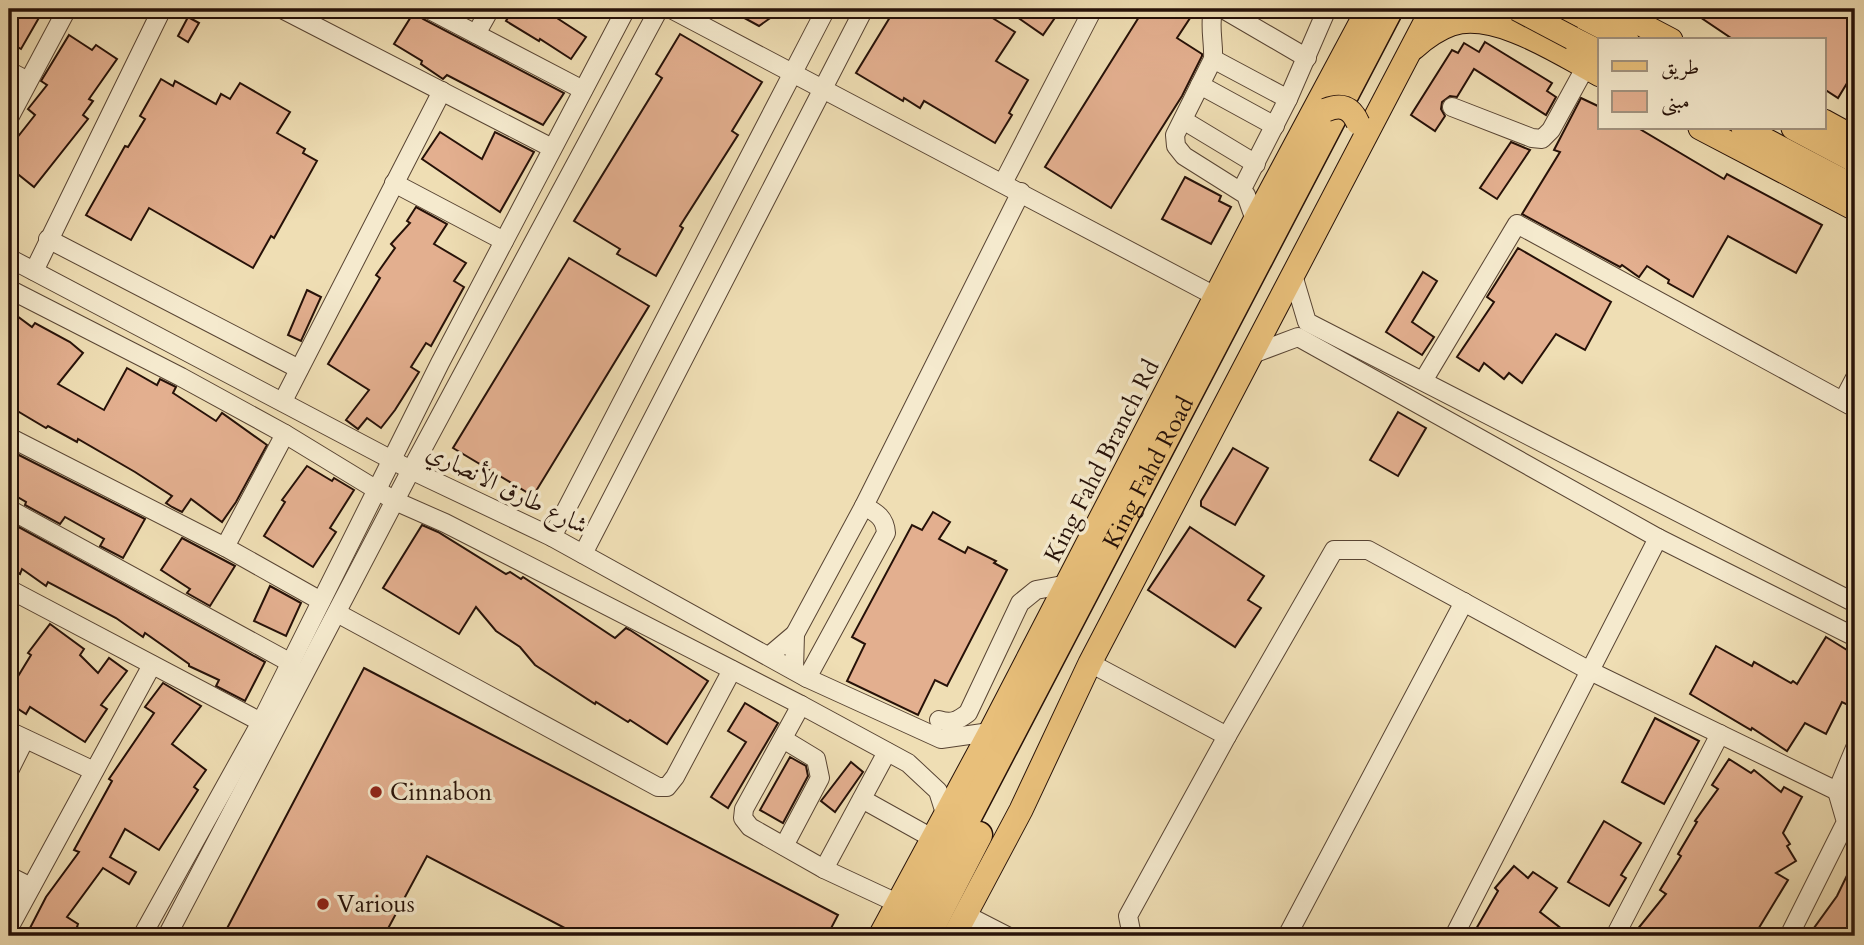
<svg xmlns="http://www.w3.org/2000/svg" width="1864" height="945" font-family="Cardo,Amiri,serif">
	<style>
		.building { fill: #e3af8f; stroke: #261108; stroke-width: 2 }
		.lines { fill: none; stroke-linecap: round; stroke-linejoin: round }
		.minor-casing { stroke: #584433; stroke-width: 20 }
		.major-casing { stroke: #261108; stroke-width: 25 }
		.highway-casing { stroke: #261108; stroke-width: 29 }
		.minor { stroke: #f5eace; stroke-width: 18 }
		.major { stroke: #e8bf7a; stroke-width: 23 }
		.highway { stroke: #e8bf7a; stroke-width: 26 }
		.major-bridge-casing { stroke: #261108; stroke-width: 25; stroke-linecap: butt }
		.major-bridge { stroke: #e8bf7a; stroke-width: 23 }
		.poi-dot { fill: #8f2418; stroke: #f5eace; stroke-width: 2.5 }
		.labels { text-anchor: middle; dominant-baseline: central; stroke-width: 7; stroke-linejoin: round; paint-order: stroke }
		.street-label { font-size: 24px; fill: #261108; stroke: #f5eace }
		.poi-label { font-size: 24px; fill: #261108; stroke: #f5eace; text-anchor: start }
	</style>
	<rect width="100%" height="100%" fill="#efdeb4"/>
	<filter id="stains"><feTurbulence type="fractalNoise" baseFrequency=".00286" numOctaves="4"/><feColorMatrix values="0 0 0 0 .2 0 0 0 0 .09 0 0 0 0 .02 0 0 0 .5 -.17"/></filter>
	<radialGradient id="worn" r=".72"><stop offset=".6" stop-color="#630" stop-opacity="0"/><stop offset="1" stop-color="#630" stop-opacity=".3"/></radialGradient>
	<g class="building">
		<path d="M9 9H44L21 49 9 42Z"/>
		<path d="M513 9H543L586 37 571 59 540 39 539 41 506 21Z"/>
		<path d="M728 9H783L759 26Z"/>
		<path d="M895 9H978L1015 32 996 61 1028 80 1009 113 1012 115 995 143 924 101 920 108 904 98 903 101 856 73Z"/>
		<path d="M1022 9H1061L1043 35 1017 17Z"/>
		<path d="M1144 9H1196L1177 38 1202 54V56L1182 96 1111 208 1045 167Z"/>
		<path d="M1688 9H1855V70L1838 98 1824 89V40H1734Z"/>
		<path d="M414 12 423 19 564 93 543 125 447 75 443 79 421 64 422 61 394 44Z"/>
		<path d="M188 17 199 23 188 42 178 36Z"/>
		<path d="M680 34 762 82 732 131 738 135 680 226 683 228 656 276 617 254 620 249 574 221 662 78 656 74Z"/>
		<path d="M69 35 92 50 96 45 117 59 89 99 93 101 83 115 88 119 34 187 9 167V148L35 115 28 109 47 85 41 81Z"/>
		<path d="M1485 42 1552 83 1547 91 1556 97 1546 115 1474 69 1457 97 1450 96 1442 102 1441 109 1445 116 1435 131 1411 115 1452 50 1458 53 1464 43 1479 52Z"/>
		<path d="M161 79 173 86 175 81 216 104 221 94 230 99 240 83 290 112 277 133 305 149 303 153 317 161 274 238 271 236 253 268 149 208 131 240 86 215 125 146 128 147 145 119 140 116Z"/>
		<path d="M1581 98 1600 107V128H1638L1724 179 1727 174 1822 225 1796 273 1728 236 1693 297 1668 283 1669 280 1647 266 1639 277 1622 265 1620 267 1522 214 1560 152 1554 150Z"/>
		<path d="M440 132 482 159 495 132 534 152 500 212 422 159Z"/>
		<path d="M1511 142 1530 150 1497 199 1480 188Z"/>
		<path d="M1185 177 1221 196 1219 201 1231 207 1211 244 1162 219Z"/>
		<path d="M416 207 447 224 434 244 466 263 454 281 464 287 431 346 426 343 411 367 419 372 395 410 381 428 367 418 358 429 346 420 369 390 328 364 380 278 376 275 395 248 391 244 410 223 407 221Z"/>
		<path d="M1518 248 1611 302 1585 350 1556 334 1522 383 1509 373 1504 379 1484 363 1479 371 1457 357 1494 302 1487 297Z"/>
		<path d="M569 258 649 306 533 496 453 448Z"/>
		<path d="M1423 272 1437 281 1412 322 1434 337 1422 355 1386 332Z"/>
		<path d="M307 290 321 297 301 341 288 335Z"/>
		<path d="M9 310 32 327 35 323 70 342 83 353 58 384 104 410 127 368 157 385 160 379 176 387 173 393 216 421 222 413 267 445 236 502 222 522 191 499 182 512 172 507 166 503 172 496 135 472 78 439 77 442 48 426 46 428 9 406Z"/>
		<path d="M1398 412 1426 428 1398 476 1370 460Z"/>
		<path d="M1233 448 1268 468 1235 525 1201 506V501Z"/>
		<path d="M9 450 145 519 123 558 100 546 104 539 65 517 60 524 25 505 26 502 9 492Z"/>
		<path d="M307 466 332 481 334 478 354 490 330 528 336 532 313 567 264 536 285 502 282 500Z"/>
		<path d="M933 512 950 522 939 539 965 553 968 547 996 561 994 563 1007 570 947 686 935 680 918 715 847 681 865 644 852 637 912 525 922 530Z"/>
		<path d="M15 525 265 662 245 701 216 686 219 680 189 666V664L145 633 143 637 116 618 48 582 46 586 22 569 20 574 9 568V536Z"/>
		<path d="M422 525 438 532 506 574 510 572 521 579 523 577 615 638 626 628 630 630 708 681 667 744 630 720 628 722 596 702 595 704 535 665 520 647 496 631 476 607 459 634 383 588Z"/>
		<path d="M1190 527 1264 576 1248 600 1261 608 1235 647 1148 590Z"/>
		<path d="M182 538 235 566 210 606 187 593 190 589 161 570Z"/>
		<path d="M270 586 301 603 286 636 254 621Z"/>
		<path d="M50 624 84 649 80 655 98 673 109 658 127 671 101 705 107 709 85 742 30 707 26 714 9 703V691L31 655 28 653Z"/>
		<path d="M1826 637 1855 655V697L1850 706 1842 702 1826 734 1805 723 1787 751 1752 728 1751 730 1690 694 1716 646 1752 666 1754 662 1791 683 1793 681 1797 684Z"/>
		<path d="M364 668 838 915 827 936H580L427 856 384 936H223Z"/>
		<path d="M163 683 201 706 172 744 206 770 194 787 198 790 159 850 125 829 110 857 136 872 129 884 103 868 67 917 78 924 77 927 93 936H30L34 930 30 928 46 897 79 852 74 850 112 781 109 779 154 713 145 707Z"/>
		<path d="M745 703 778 723 728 808 711 797 746 742 728 731Z"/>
		<path d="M1655 718 1699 741 1664 804 1622 782Z"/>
		<path d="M790 757 806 766 808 776 783 823 760 810Z"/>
		<path d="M1729 759 1751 773 1754 770 1781 792 1784 787 1802 797 1783 833 1790 844 1787 846 1796 861 1776 873 1788 880 1754 936H1632L1666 894 1660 890 1681 856 1678 854 1697 822 1695 821 1718 789 1712 785Z"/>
		<path d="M851 762 863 772 835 812 821 801Z"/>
		<path d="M1604 821 1641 843 1621 875 1626 878 1609 906 1568 882Z"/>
		<path d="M1855 859V936H1812L1814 928 1837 896Z"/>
		<path d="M1514 866 1528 878 1533 872 1557 888 1540 912 1571 936H1472L1498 891 1495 888Z"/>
	</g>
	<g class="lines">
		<defs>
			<g id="minor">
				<path d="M282 9 552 148"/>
				<path d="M428 9 583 90"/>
				<path d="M671 9 1217 297"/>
				<path d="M1213 9C1209 27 1214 42 1213 59L1175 135 1176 146 1184 156 1246 195 1255 220"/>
				<path d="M1223 9 1307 58"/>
				<path d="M476 34 490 9"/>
				<path d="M1213 59 1288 99"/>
				<path d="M9 71 28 81"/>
				<path d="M1200 85 1275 126"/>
				<path d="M1452 107 1532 138 1542 139 1551 130 1585 68"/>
				<path d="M9 118 67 9"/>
				<path d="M1183 120 1256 164"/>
				<path d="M394 183 504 241"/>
				<path d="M1003 183 1093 9"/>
				<path d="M1241 191 1288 99 1327 9"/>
				<path d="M48 239 299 369"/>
				<path d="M9 258 411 470 552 537 807 678 941 739 990 732"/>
				<path d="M34 271 162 9"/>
				<path d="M1293 275 1307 322 1855 603"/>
				<path d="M9 289 181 377 285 434 395 501 445 523 801 705 908 763 938 791 945 813"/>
				<path d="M1250 355 1298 337 1658 538 1855 637"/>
				<path d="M1423 381 1517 224 1855 408"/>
				<path d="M283 401 442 91"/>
				<path d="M1843 401 1855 378"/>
				<path d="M9 437 225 547 321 601"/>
				<path d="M9 509 291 663"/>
				<path d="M552 537 826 9"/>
				<path d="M225 547 285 434"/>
				<path d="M583 554 864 9"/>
				<path d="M9 589 261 722"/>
				<path d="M337 613 658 787H667L675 777 732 670"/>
				<path d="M795 634 864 506 1021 192"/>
				<path d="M769 656 795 634 794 670"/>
				<path d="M1090 663 1227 736"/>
				<path d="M807 678 886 533C885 518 877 513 864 506"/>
				<path d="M801 705 744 809 743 818 750 827 824 869 897 903"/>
				<path d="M939 720C952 724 957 721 968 713L1020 603 1036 590 1068 584"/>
				<path d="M9 731 94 771"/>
				<path d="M783 739 816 759 820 778 784 846"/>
				<path d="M9 771 25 739"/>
				<path d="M862 799 932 838"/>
				<path d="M824 869 887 752"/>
				<path d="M9 876 31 887"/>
				<path d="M966 915 1007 936"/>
				<path d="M9 928 152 665"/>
				<path d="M142 936 261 722 440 363 626 9"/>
				<path d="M167 936 411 470 659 9"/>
				<path d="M1132 936 1128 916 1227 736 1334 550H1368L1590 671 1837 791"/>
				<path d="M1287 936 1464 602"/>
				<path d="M1454 936 1658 538"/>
				<path d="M1615 936 1720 734"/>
				<path d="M1789 936 1846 822 1837 791 1855 748"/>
			</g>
			<g id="major">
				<path d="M1567 9 1627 40"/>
				<path d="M1612 9 1671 40"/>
				<path d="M1572 38 1600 52"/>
				<path d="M1414 48C1425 38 1438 29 1452 24 1496 10 1562 55 1600 75"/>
				<path d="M1824 121 1855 138"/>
				<path d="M1700 128 1855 209"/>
				<path d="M1743 128 1855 187"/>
				<path d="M1793 128 1855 161"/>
				<path d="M880 936 990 732 1255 220 1368 9"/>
				<path d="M954 936 1021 810 1090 663 1432 9"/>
			</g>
			<g id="highway">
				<path id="s1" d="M906 936 1390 9"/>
				<path d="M927 936 979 835"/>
			</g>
		</defs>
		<use href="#minor" class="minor-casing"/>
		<use href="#major" class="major-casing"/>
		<use href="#highway" class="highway-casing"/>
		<use href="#minor" class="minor"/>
		<use href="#major" class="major"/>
		<use href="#highway" class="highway"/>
		<defs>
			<g id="major-bridge">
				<path d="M1517 9 1572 38"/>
				<path d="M1326 110C1341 104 1351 107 1358 123"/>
			</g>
		</defs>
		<use href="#major-bridge" class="major-bridge-casing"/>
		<use href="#major-bridge" class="major-bridge"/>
	</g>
	<g class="poi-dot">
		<circle cx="376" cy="792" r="7"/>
		<circle cx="323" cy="904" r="7"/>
	</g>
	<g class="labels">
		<g class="street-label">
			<text transform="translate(1102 461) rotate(-63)">King Fahd Branch Rd</text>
			<text stroke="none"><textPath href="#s1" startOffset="523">King Fahd Road</textPath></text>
			<text transform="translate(507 489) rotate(26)">شارع طارق الأنصاري</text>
		</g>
		<g class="poi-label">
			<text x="390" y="792">Cinnabon</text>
			<text x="337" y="904">Various</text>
		</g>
	</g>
	<rect width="1864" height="945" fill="none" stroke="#efdeb4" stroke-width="35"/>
	<rect x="10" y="10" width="1843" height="924" fill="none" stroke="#261108" stroke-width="3.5"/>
	<rect x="18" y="18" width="1829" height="910" fill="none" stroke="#261108" stroke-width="2"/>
	<rect x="1598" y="38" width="228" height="91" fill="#f5eace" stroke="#a2937f" stroke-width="2"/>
	<rect x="1612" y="61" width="35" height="10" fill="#e8bf7a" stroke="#a2937f" stroke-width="2"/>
	<text x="1661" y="74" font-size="21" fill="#261108">طريق</text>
	<rect x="1612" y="91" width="35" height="21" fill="#e3af8f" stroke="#a2937f" stroke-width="2"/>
	<text x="1661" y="108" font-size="21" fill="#261108">مبنى</text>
	<rect width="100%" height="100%" filter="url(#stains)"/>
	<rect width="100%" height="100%" fill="url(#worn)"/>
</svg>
